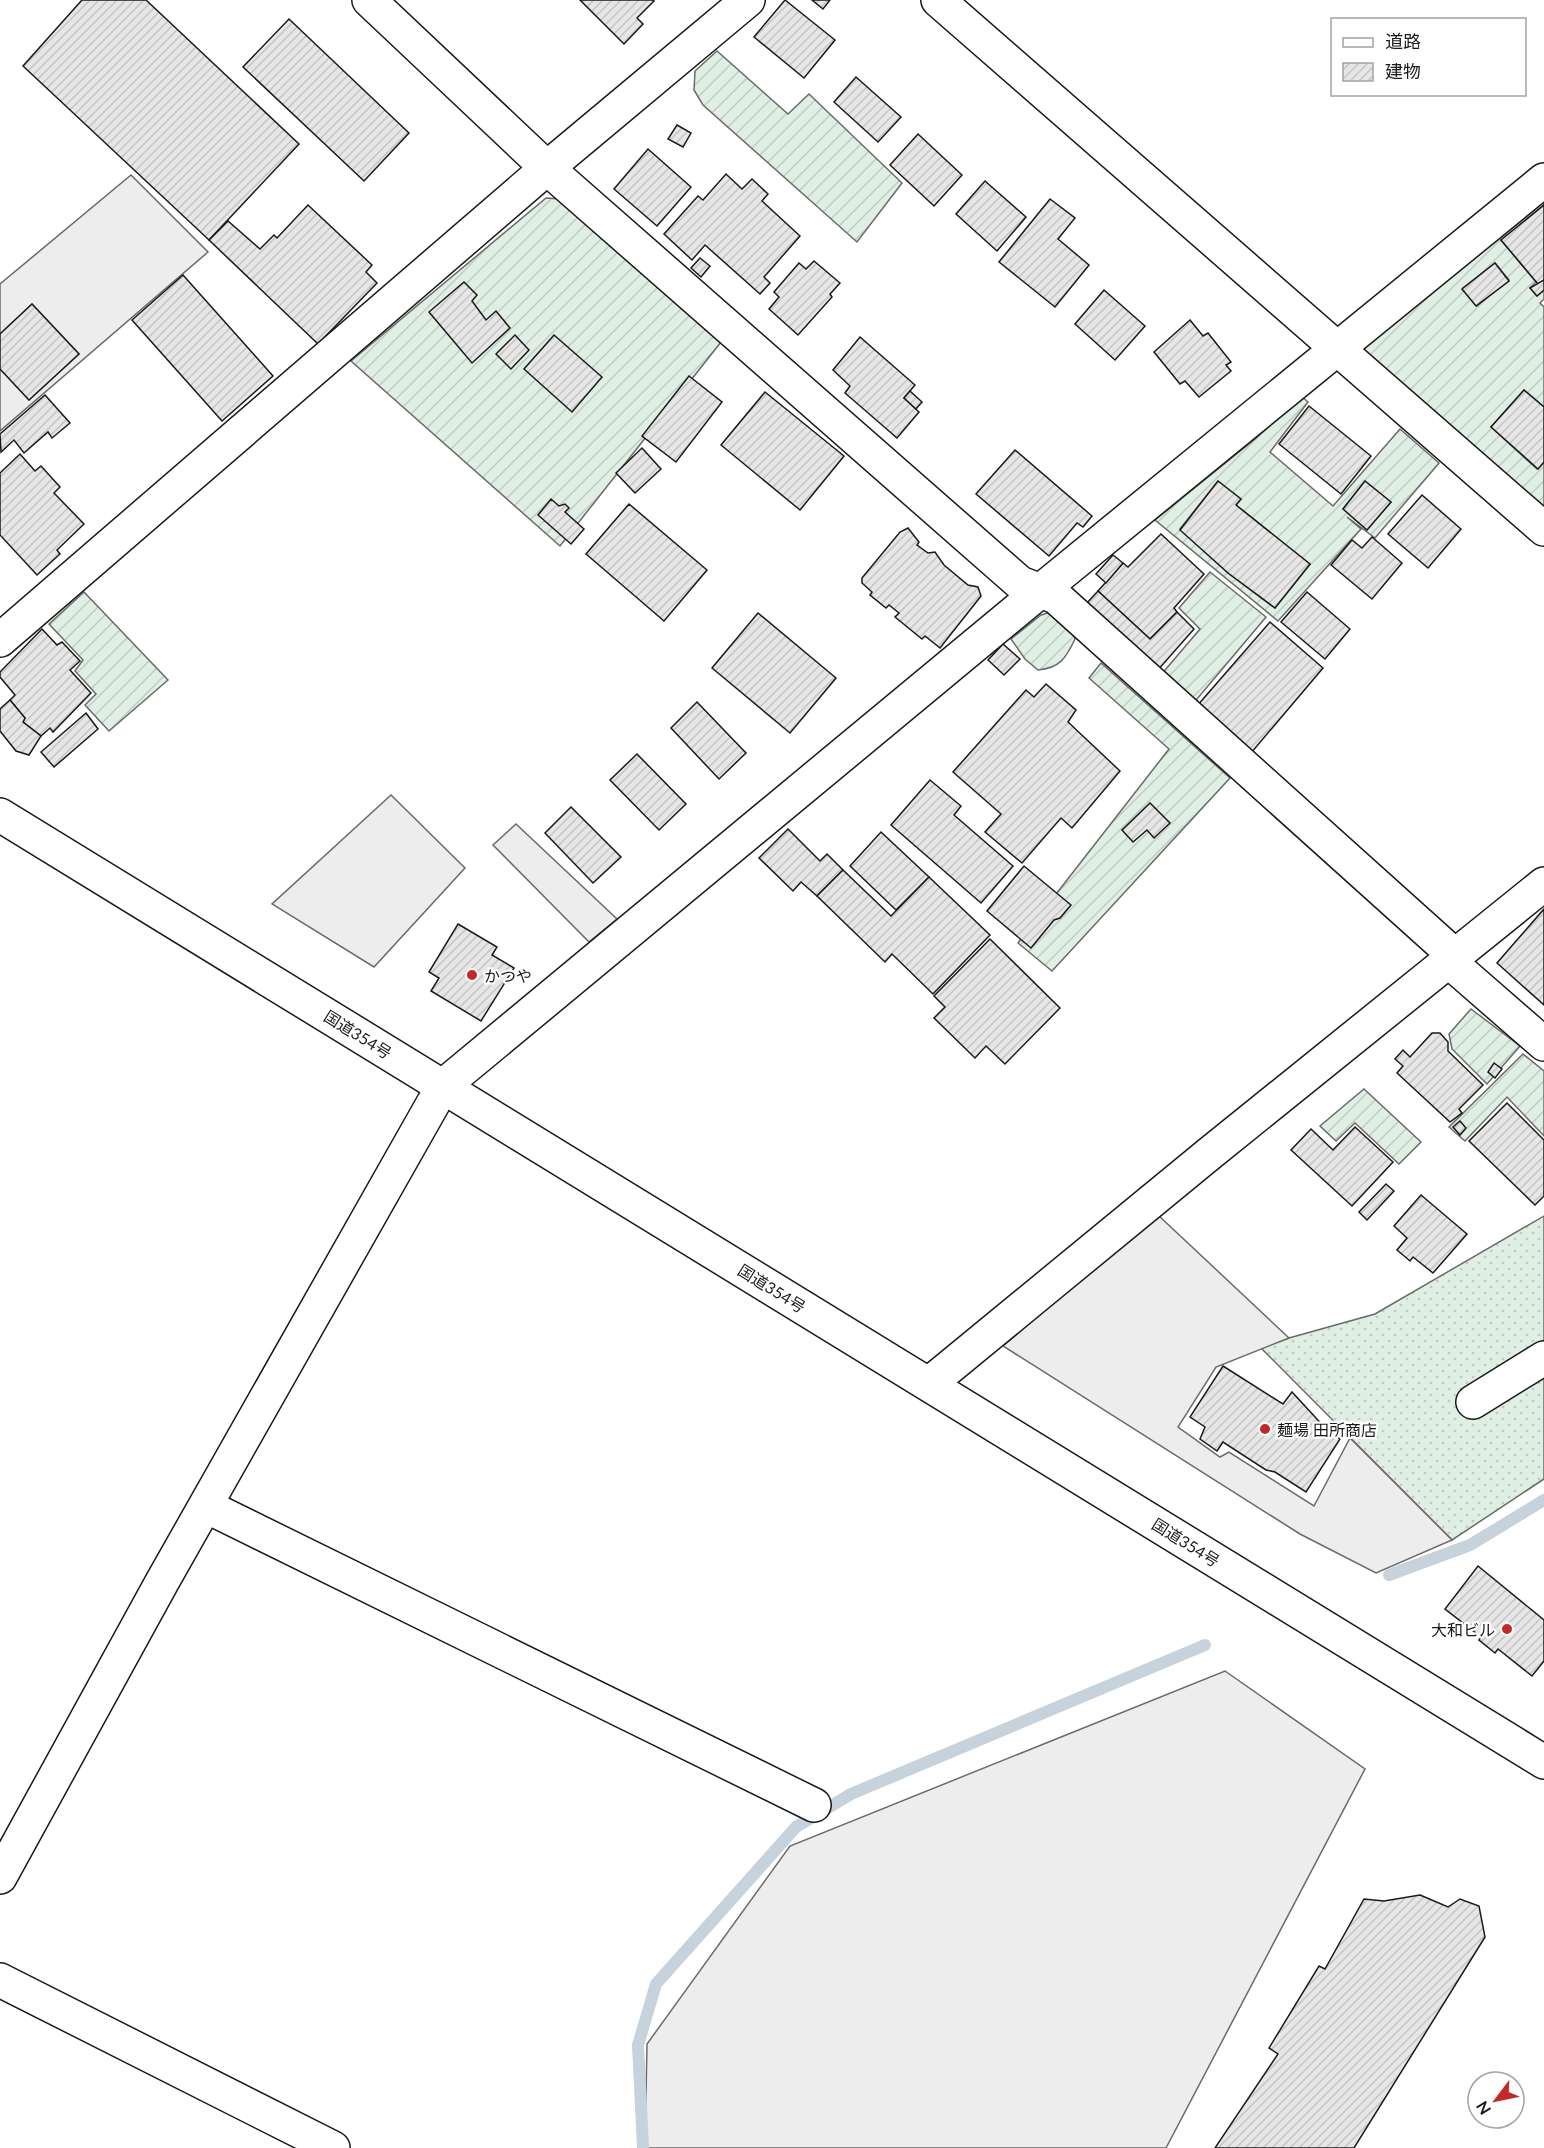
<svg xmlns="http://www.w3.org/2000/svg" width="1544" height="2148" font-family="Lato,'Noto Sans JP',sans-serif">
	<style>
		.grass { fill: url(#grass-dots); stroke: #6a6a6a; stroke-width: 1.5 }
		.garden { fill: url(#garden-furrows); stroke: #6a6a6a; stroke-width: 1.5; fill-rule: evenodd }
		.parking { fill: #ededed; stroke: #6a6a6a; stroke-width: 1.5 }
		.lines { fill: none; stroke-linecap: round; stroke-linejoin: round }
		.stream { stroke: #c6d2dc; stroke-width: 12 }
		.building { fill: url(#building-hatch); stroke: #1a1a1a; stroke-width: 1.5 }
		.minor-casing { stroke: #1a1a1a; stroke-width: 36 }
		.highway-casing { stroke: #1a1a1a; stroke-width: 36 }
		.minor { stroke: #fff; stroke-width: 33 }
		.highway { stroke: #fff; stroke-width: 33 }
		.poi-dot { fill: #c62828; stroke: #fff; stroke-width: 2 }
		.labels { text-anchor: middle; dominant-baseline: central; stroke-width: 4.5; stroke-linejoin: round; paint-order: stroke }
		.poi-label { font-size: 16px; fill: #1a1a1a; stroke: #fff; text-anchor: start }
		.street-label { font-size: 16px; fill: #1a1a1a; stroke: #fff }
	</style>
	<defs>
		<pattern id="grass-dots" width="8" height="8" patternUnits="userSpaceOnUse" patternTransform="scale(1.5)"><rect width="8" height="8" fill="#e0efe3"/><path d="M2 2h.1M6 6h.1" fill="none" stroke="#c0ccc2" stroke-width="1.8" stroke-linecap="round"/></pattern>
		<pattern id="garden-furrows" width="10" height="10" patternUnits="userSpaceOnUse" patternTransform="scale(1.5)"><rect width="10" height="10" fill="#e0efe3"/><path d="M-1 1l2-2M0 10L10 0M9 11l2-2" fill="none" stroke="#c0ccc2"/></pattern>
		<pattern id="building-hatch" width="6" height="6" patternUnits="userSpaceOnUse" patternTransform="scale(1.5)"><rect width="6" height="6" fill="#e6e6e6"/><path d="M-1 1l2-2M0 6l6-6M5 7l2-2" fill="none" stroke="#c5c5c5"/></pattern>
	</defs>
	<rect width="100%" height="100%" fill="#fff"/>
	<path class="grass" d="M1544 1216V1479L1452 1540 1261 1348 1289 1338 1375 1314Z"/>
	<g class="garden">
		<path d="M717 51 788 114 809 94 902 183 857 242 703 105 694 90 695 71Z"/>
		<path d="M546 198 560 199 721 342 560 546 351 361Z"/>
		<path d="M1544 200V205L1501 240 1536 282 1530 288 1537 296 1544 290V299L1540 303 1544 307V407L1524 390 1491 427 1537 469 1544 462V509L1354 352ZM1495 263 1509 280 1477 306 1463 288Z"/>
		<path d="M1301 396 1308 402 1270 452 1333 506 1400 429 1439 463 1375 538 1347 517 1361 529 1278 621 1155 520 1255 439ZM1218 481 1241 499 1236 505 1310 564 1275 608 1228 573 1180 529ZM1365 481 1391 502 1367 530 1343 509Z"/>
		<path d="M1210 572 1266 617 1192 705 1160 676 1200 629 1179 608Z"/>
		<path d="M84 592 168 680 109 731 85 705 96 694 75 671 83 660 49 624Z"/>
		<path d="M1051 612 1072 630 1075 639C1066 658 1060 668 1038 670L1025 659 1011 639 1041 615Z"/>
		<path d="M1101 663 1230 778 1052 971 1018 943 1169 749 1089 678Z"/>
		<path d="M1471 1009 1520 1046 1487 1084 1452 1049 1449 1034Z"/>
		<path d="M1523 1054 1544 1071V1136L1507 1097 1465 1141 1449 1127Z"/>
		<path d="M1364 1089 1421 1142 1399 1164 1355 1123 1336 1141 1320 1126Z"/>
	</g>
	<g class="parking">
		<path d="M131 175 208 252 0 431V369L29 400 79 354 32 304 0 334V284Z"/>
		<path d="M391 795 465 868 374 967 272 904Z"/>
		<path d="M516 824 617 919 589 942 493 845Z"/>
		<path d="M1158 1215 1289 1338 1216 1367 1178 1427 1220 1457 1229 1452 1314 1506 1350 1438 1452 1540 1376 1573 1300 1534 1003 1346Z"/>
		<path d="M1225 1671 1365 1769 1166 2148H645L647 2044 790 1846Z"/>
	</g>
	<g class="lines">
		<g class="stream">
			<path d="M1389 1575 1470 1545 1544 1500"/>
			<path d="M643 2148 638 2045 656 1984 796 1827 851 1794 1205 1645"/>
		</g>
	</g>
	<g class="building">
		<path d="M82 0H146L299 144 209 240 23 66Z"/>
		<path d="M580 0H652L654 1 637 18 643 24 624 44Z"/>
		<path d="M785 0 835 40 804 78 754 37Z"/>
		<path d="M812 0H830L823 9Z"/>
		<path d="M289 19 409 133 364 181 243 67Z"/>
		<path d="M856 77 901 117 878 142 834 102Z"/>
		<path d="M677 125 691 133 683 147 668 139Z"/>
		<path d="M918 134 962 175 934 206 890 165Z"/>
		<path d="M648 149 691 187 657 226 614 189Z"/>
		<path d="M726 174 742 189 752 179 768 194 762 201 800 236 764 277 770 283 760 294 705 245 692 260 664 234 698 196 703 200Z"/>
		<path d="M985 181 1026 217 997 251 956 214Z"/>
		<path d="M1050 199 1075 218 1058 239 1089 265 1055 307 999 262Z"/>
		<path d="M308 205 372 265 366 272 377 283 318 344 209 240 228 221 260 249 274 235 277 238Z"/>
		<path d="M1544 205V280L1538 284 1501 240Z"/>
		<path d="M700 258 710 266 701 277 691 268Z"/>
		<path d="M814 261 840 283 830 294 832 297 798 335 769 309 779 297 774 292 799 263 806 269Z"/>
		<path d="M1495 263 1509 281 1476 306 1462 289Z"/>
		<path d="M183 275 273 376 222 421 132 320Z"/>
		<path d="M1544 280V290L1537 296 1530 288Z"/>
		<path d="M464 282 477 295 472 301 486 320 496 311 510 328 472 363 429 312Z"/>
		<path d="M1104 290 1145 326 1115 360 1075 324Z"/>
		<path d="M32 304 79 354 29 400 0 369V334Z"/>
		<path d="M1190 320 1203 336 1208 333 1231 362 1226 365 1231 371 1199 397 1185 381 1180 384 1154 352Z"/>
		<path d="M515 335 529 350 511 369 496 354Z"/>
		<path d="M554 335 602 377 572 412 524 369Z"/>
		<path d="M860 337 915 385 904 398 919 412 897 438 845 393 850 386 833 370Z"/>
		<path d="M689 376 722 402 676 462 642 436Z"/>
		<path d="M1524 390 1544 407V462L1538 469 1491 427Z"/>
		<path d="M910 391 922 402 916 409 904 398Z"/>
		<path d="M765 392 844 456 800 510 721 445Z"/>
		<path d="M45 395 70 423 52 438 48 432 24 453 14 440 1 452 0 434Z"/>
		<path d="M1309 406 1371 456 1341 494 1279 444Z"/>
		<path d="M642 448 661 469 635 493 616 473Z"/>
		<path d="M1015 450 1092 516 1083 527 1077 523 1049 556 976 494Z"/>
		<path d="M20 454 35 471 41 466 60 487 54 493 84 524 57 550 60 554 37 575 0 535V473Z"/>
		<path d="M1218 481 1241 499 1236 505 1310 564 1275 608 1228 573 1180 530Z"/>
		<path d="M1365 481 1391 502 1367 530 1343 509Z"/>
		<path d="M1422 495 1461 529 1428 568 1388 534Z"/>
		<path d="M551 499 559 506 565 504 569 508 565 512 584 529 571 544 538 515Z"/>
		<path d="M629 504 707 570 664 621 586 554Z"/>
		<path d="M908 528 919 542 917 545 928 553 935 552 944 565 968 585 978 587 981 596 940 648 925 636 922 639 895 617 899 613 889 605 886 608 870 595 872 592 862 583V578L900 532Z"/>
		<path d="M1161 534 1204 574 1174 608 1177 612 1150 639 1098 591 1123 563 1128 567Z"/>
		<path d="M1372 537 1402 563 1372 599 1331 565 1352 540 1362 548Z"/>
		<path d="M1113 555 1123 563 1106 583 1096 574Z"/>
		<path d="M1098 591 1150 639 1177 612 1194 629 1157 671 1086 604Z"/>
		<path d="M1307 592 1350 629 1325 659 1281 622Z"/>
		<path d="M758 613 836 678 790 733 712 668Z"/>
		<path d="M1270 622 1323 668 1251 753 1197 706Z"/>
		<path d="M42 629 57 645 62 642 80 661 70 670 91 693 53 732 50 728 41 736 23 722 25 718 10 700 15 695 0 677V672Z"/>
		<path d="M1003 644 1020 659 1004 675 988 660Z"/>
		<path d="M1046 684 1076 710 1068 722 1120 771 1072 828 1061 818 1022 863 985 832 1001 814 953 772 1026 690 1034 697Z"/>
		<path d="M10 700 25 718 23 722 41 736 29 755 16 751 0 731V709Z"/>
		<path d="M697 702 746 753 719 779 671 728Z"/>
		<path d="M86 713 98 729 54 767 41 752Z"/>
		<path d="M637 754 686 804 659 830 610 780Z"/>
		<path d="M930 780 961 806 954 815 1013 866 981 903 891 825Z"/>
		<path d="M1150 803 1170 823 1154 838 1147 830 1133 842 1122 830Z"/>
		<path d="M571 807 621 857 593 883 545 833Z"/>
		<path d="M788 829 820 861 827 854 843 870 817 896 801 882 793 891 759 858Z"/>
		<path d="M881 832 929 877 896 910 850 866Z"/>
		<path d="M1024 866 1071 905 1060 918 1054 920 1031 948 987 911Z"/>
		<path d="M843 870 891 916 929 877 990 935 933 994 892 954 885 962 817 896Z"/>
		<path d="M1544 909V1005L1497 963Z"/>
		<path d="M458 924 497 947 492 955 514 968 481 1021 431 991 439 978 429 972Z"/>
		<path d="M990 939 1060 1008 1005 1064 986 1046 975 1058 934 1018 945 1007 934 996Z"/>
		<path d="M1432 1033H1440L1448 1042V1051L1483 1085 1459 1109 1462 1113 1450 1122 1397 1073 1403 1066 1395 1059 1403 1050 1410 1057Z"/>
		<path d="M1494 1063 1502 1069 1495 1078 1488 1072Z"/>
		<path d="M1507 1103 1544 1140V1196L1535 1205 1469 1141Z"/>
		<path d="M1460 1121 1466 1128 1460 1135 1453 1127Z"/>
		<path d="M1355 1127 1393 1162 1352 1206 1291 1150 1311 1129 1333 1150Z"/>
		<path d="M1386 1184 1394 1191 1367 1220 1359 1212Z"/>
		<path d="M1421 1195 1467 1234 1433 1273 1413 1257 1410 1261 1397 1250 1407 1238 1394 1226Z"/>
		<path d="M1223 1366 1283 1404 1292 1392 1327 1430 1340 1439 1306 1492 1275 1472 1266 1470 1223 1442 1217 1451 1200 1439 1205 1427 1190 1417Z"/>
		<path d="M1478 1566 1544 1620V1661L1532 1676 1498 1649 1495 1653 1479 1640 1481 1637 1445 1609Z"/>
		<path d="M1420 1895 1448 1907 1460 1899 1479 1906 1485 1937 1354 2148H1215L1278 2054 1269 2048 1319 1966 1325 1969 1364 1899 1384 1901Z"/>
	</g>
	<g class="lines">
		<defs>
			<g id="minor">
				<path d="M369 0 547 168 1020 583 1056 597 1443 945 1459 970 1544 1044"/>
				<path d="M938 0 1544 529"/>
				<path d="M0 640 547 168 748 0"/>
				<path d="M929 1384 1209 1154 1544 884"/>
				<path d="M1473 1402 1544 1358"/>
				<path d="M208 1507 814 1805"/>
				<path d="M0 1877 162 1582 443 1086 1039 592 1544 180"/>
				<path d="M0 1980 333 2148"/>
			</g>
			<path id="highway" d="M0 815 1544 1762"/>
		</defs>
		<use href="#minor" class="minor-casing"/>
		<use href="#highway" class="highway-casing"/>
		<use href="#minor" class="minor"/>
		<use href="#highway" class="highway"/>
	</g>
	<g class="poi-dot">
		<circle cx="472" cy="975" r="6"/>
		<circle cx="1265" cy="1429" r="6"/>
		<circle cx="1507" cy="1629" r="6"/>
	</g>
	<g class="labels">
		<g class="poi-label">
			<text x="484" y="975">かつや</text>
			<text x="1277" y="1429">麺場 田所商店</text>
			<text x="1495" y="1629" text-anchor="end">大和ビル</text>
		</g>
		<g class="street-label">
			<text transform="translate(358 1034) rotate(32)">国道354号</text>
			<text transform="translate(772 1288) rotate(32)">国道354号</text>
			<text transform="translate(1186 1542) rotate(32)">国道354号</text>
		</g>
	</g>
	<rect x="1331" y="18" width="195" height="78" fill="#ffffff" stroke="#a3a3a3" stroke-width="1.5"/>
	<rect x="1343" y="38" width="30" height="9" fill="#ffffff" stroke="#a3a3a3" stroke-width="1.5"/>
	<text x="1385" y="48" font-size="18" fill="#1a1a1a">道路</text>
	<rect x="1343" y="63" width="30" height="18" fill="url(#building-hatch)" stroke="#a3a3a3" stroke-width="1.5"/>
	<text x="1385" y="78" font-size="18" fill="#1a1a1a">建物</text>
	<g transform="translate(1496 2100) rotate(238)"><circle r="28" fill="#ffffff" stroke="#a3a3a3" stroke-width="1.5"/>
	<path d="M0-4.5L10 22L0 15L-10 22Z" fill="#c62828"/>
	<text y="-9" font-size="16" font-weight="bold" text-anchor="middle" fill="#1a1a1a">N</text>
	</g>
</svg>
